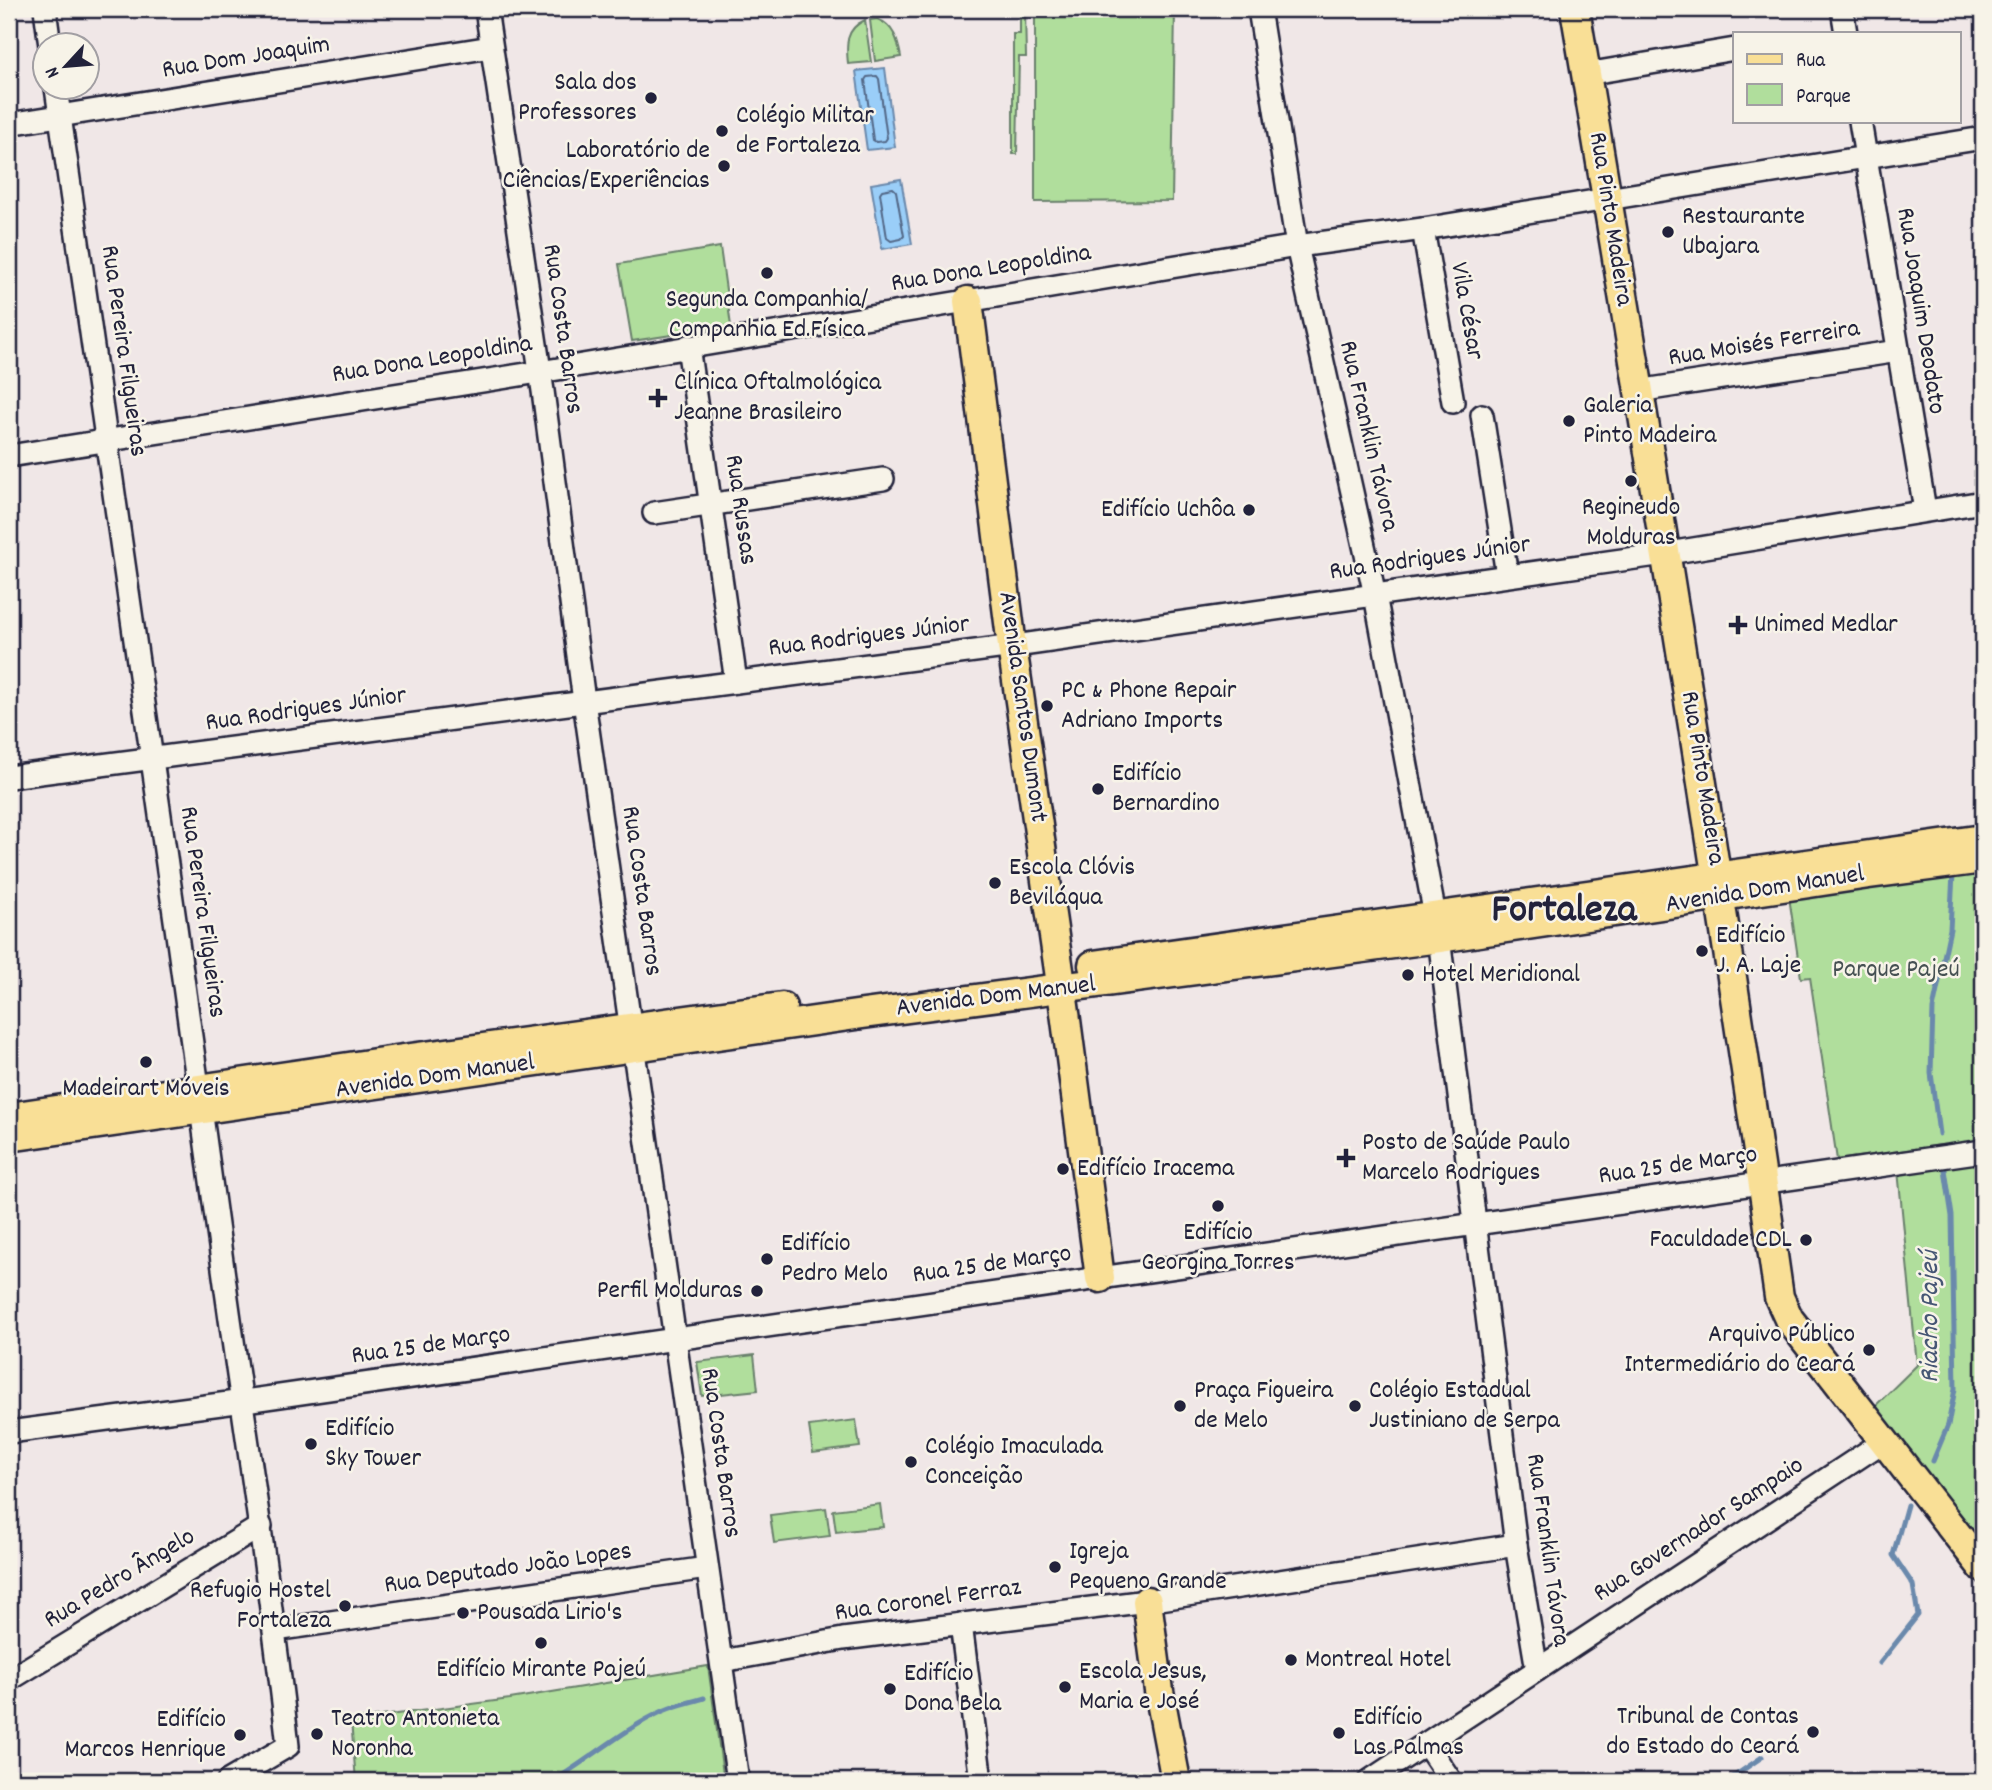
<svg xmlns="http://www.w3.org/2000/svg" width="1992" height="1790" font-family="Dekko,sans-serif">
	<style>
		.green { fill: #b0de9c; stroke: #69806c; stroke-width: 2 }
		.water { fill: #9acef8; stroke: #6a89ac; stroke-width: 2 }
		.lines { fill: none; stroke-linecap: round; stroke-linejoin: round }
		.shore { stroke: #526787; stroke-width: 2 }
		.stream { stroke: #6a89ac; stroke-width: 5 }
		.minor-casing { stroke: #22223b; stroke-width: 26 }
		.major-casing { stroke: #22223b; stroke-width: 33 }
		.minor { stroke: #f7f3e8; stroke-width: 21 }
		.major { stroke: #f9df96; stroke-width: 28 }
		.poi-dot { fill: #22223b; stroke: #f7f3e8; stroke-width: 2.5 }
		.labels { text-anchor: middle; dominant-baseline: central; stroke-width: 5; stroke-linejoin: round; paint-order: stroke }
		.street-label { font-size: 26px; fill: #22223b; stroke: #f7f3e8 }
		.poi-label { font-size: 26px; fill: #22223b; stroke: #f7f3e8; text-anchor: start }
		.park-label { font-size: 26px; fill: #465153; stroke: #f7f3e8 }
		.water-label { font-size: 28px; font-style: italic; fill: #465674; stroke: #f7f3e8 }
		.town-label { font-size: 40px; font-weight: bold; fill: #22223b; stroke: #f7f3e8 }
	</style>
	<rect width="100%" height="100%" fill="#f0e7e7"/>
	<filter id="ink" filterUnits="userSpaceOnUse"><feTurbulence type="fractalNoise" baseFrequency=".0143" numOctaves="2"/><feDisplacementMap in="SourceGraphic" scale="14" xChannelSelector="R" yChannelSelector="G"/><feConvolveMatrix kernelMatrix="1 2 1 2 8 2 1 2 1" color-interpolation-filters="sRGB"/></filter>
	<g filter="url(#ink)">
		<g class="green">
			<path d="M1020 9H1025L1026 57H1019L1017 154H1013V34H1020Z"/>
			<path d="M1035 9H1175L1172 201 1035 202Z"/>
			<path d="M877 19C894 25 898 41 901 57L875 61 870 20Z"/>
			<path d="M865 20 871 62 848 64C846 45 845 29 865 20Z"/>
			<path d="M720 247 731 326 632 341 619 264Z"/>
			<path d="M1983 869V1139L1837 1160 1810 977 1801 978 1789 897Z"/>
			<path d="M1983 1159V1528L1975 1536 1874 1407 1917 1365 1898 1170Z"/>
			<path d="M754 1355 758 1390 702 1396 697 1362Z"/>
			<path d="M856 1420 860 1447 813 1453 809 1426Z"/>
			<path d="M880 1504 883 1527 836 1532 833 1510Z"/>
			<path d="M826 1508 830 1536 774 1543 770 1515Z"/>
			<path d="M708 1666 724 1781H356L351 1720 510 1699Z"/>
		</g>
		<g class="water">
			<path d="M885 68 895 147 867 150 856 71Z"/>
			<path d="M901 179 912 244 882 249 871 184Z"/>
		</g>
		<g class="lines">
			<g class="shore">
				<path d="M877 76 879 79 887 138 885 141 876 142 873 140 865 80 867 77Z"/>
				<path d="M893 188 896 191 904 236 901 239 891 241 887 238 880 193 882 190Z"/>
			</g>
			<g class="stream">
				<path d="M1939 1134 1931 1073 1933 1009 1950 929 1953 874"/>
				<path d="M1933 1461 1948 1425 1955 1389 1952 1216 1945 1170"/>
				<path d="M1880 1663 1918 1615 1913 1585 1893 1555 1907 1505"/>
				<path d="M500 1781 505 1779 511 1781"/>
				<path d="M553 1781C590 1759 624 1729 663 1711 676 1705 691 1702 704 1698"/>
				<path d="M1727 1781 1762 1757"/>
			</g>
			<defs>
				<g id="minor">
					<path d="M45 9 50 46"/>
					<path d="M486 9 543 391 584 701 738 1781"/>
					<path d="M1259 9 1297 246 1375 595 1435 916"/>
					<path d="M1842 9 1846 33"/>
					<path d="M1586 74 1735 49"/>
					<path d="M56 88C113 476 168 865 221 1254 243 1418 270 1581 288 1746L228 1781"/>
					<path d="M1860 121 1925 510"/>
					<path d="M9 124 491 47"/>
					<path d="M1423 229 1453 402"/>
					<path d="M688 346 736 682"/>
					<path d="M1638 391 1898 351"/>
					<path d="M1482 415 1507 575"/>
					<path d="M9 456 558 369 1297 246 1423 229 1983 138"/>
					<path d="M654 513 883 479"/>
					<path d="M9 777 1029 644 1650 556 1983 502"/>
					<path d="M1439 938 1516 1545 1537 1670"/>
					<path d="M9 1432 259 1399 1983 1151"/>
					<path d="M961 1624 981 1781"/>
					<path d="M275 1630 707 1568"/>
					<path d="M722 1661 843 1639 1147 1601 1516 1545"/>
					<path d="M9 1680 261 1526"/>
					<path d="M1426 1744 1451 1781"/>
					<path d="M1369 1781 1884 1441"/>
				</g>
				<g id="major">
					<path d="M1575 9C1648 438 1718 867 1779 1297L1789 1319 1983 1568"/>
					<path d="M968 301 1012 646 1064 1005 1100 1278"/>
					<path d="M1093 965 1983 839"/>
					<path d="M9 1117 396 1060 782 1007"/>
					<path d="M9 1137 863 1014 1439 938 1869 874 1983 859"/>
					<path d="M1147 1601 1159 1691 1176 1781"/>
				</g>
			</defs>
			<use href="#minor" class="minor-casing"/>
			<use href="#major" class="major-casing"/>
			<use href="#minor" class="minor"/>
			<use href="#major" class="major"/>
		</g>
	</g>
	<g class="poi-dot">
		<circle cx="651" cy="98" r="7"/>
		<circle cx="722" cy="131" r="7"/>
		<circle cx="724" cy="166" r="7"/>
		<circle cx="1668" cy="232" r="7"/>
		<circle cx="767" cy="273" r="7"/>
		<path d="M654.5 387.5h7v7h7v7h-7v7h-7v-7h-7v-7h7z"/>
		<circle cx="1569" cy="421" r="7"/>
		<circle cx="1631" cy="481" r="7"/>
		<circle cx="1249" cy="510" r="7"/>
		<path d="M1734.5 614.5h7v7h7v7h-7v7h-7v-7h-7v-7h7z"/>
		<circle cx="1047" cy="706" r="7"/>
		<circle cx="1098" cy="789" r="7"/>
		<circle cx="995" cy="883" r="7"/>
		<circle cx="1702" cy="951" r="7"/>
		<circle cx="1408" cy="975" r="7"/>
		<circle cx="146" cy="1062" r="7"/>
		<path d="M1342.5 1147.5h7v7h7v7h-7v7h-7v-7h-7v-7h7z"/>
		<circle cx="1063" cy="1169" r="7"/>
		<circle cx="1218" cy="1206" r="7"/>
		<circle cx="1806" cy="1240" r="7"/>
		<circle cx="767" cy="1259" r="7"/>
		<circle cx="757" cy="1291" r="7"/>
		<circle cx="1869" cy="1350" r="7"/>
		<circle cx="1180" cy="1406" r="7"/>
		<circle cx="1355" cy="1406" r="7"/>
		<circle cx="311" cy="1444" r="7"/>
		<circle cx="911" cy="1462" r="7"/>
		<circle cx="1055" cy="1567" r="7"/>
		<circle cx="345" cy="1606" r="7"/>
		<circle cx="463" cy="1613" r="7"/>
		<circle cx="541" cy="1643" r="7"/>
		<circle cx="1291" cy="1660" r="7"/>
		<circle cx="1065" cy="1687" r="7"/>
		<circle cx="890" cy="1689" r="7"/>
		<circle cx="1813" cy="1732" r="7"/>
		<circle cx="1339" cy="1733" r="7"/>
		<circle cx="317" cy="1734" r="7"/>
		<circle cx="240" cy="1735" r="7"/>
	</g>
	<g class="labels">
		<g class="street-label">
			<text transform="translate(246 58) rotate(-9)">Rua Dom Joaquim</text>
			<text transform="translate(1610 219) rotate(81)">Rua Pinto Madeira</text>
			<text transform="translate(991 269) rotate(-9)">Rua Dona Leopoldina</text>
			<text transform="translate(1466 311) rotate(80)">Vila César</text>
			<text transform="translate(1920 311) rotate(81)">Rua Joaquim Deodato</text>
			<text transform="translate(562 329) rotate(82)">Rua Costa Barros</text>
			<text transform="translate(1764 344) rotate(-9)">Rua Moisés Ferreira</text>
			<text transform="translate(123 351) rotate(82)">Rua Pereira Filgueiras</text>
			<text transform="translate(432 360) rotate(-9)">Rua Dona Leopoldina</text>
			<text transform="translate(1368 436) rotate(77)">Rua Franklin Távora</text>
			<text transform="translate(740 510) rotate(82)">Rua Russas</text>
			<text transform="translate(1430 559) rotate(-8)">Rua Rodrigues Júnior</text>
			<text transform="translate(869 637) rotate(-7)">Rua Rodrigues Júnior</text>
			<text transform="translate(1022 707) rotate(82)">Avenida Santos Dumont</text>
			<text transform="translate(306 710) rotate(-8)">Rua Rodrigues Júnior</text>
			<text transform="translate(1702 778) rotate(81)">Rua Pinto Madeira</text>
			<text transform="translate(1765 890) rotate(-9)">Avenida Dom Manuel</text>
			<text transform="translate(641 891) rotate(82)">Rua Costa Barros</text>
			<text transform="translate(202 912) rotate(82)">Rua Pereira Filgueiras</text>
			<text transform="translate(996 997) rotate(-7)">Avenida Dom Manuel</text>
			<text transform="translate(435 1077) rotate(-8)">Avenida Dom Manuel</text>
			<text transform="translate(1678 1166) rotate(-8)">Rua 25 de Março</text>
			<text transform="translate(992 1265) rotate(-8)">Rua 25 de Março</text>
			<text transform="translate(431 1346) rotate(-8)">Rua 25 de Março</text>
			<text transform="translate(720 1453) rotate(82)">Rua Costa Barros</text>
			<text transform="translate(1699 1530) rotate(-33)">Rua Governador Sampaio</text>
			<text transform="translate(1547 1550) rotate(82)">Rua Franklin Távora</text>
			<text transform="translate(508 1569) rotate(-8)">Rua Deputado João Lopes</text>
			<text transform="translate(120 1579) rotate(-31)">Rua Pedro Ângelo</text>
			<text transform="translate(928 1601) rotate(-8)">Rua Coronel Ferraz</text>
		</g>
		<g class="poi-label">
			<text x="637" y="83" text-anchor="end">Sala dos<tspan x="637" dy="30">Professores</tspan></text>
			<text x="736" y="116">Colégio Militar<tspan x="736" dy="30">de Fortaleza</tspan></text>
			<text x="710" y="151" text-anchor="end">Laboratório de<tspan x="710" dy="30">Ciências/Experiências</tspan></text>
			<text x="1682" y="217">Restaurante<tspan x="1682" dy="30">Ubajara</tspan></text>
			<text x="767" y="300" text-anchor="middle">Segunda Companhia/<tspan x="767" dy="30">Companhia Ed.Física</tspan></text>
			<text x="674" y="383">Clínica Oftalmológica<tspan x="674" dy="30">Jeanne Brasileiro</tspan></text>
			<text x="1583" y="406">Galeria<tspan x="1583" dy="30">Pinto Madeira</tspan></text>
			<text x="1631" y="508" text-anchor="middle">Regineudo<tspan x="1631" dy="30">Molduras</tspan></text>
			<text x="1235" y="510" text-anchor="end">Edifício Uchôa</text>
			<text x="1754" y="625">Unimed Medlar</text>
			<text x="1061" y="691">PC &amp; Phone Repair<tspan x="1061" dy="30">Adriano Imports</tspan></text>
			<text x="1112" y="774">Edifício<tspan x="1112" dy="30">Bernardino</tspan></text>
			<text x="1009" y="868">Escola Clóvis<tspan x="1009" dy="30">Beviláqua</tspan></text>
			<text x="1716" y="936">Edifício<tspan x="1716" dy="30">J. A. Laje</tspan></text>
			<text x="1422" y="975">Hotel Meridional</text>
			<text x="146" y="1089" text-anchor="middle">Madeirart Móveis</text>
			<text x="1362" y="1143">Posto de Saúde Paulo<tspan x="1362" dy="30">Marcelo Rodrigues</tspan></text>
			<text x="1077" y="1169">Edifício Iracema</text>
			<text x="1218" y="1233" text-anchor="middle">Edifício<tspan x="1218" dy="30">Georgina Torres</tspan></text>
			<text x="1792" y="1240" text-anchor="end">Faculdade CDL</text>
			<text x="781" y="1244">Edifício<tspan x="781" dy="30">Pedro Melo</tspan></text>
			<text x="743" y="1291" text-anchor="end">Perfil Molduras</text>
			<text x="1855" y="1335" text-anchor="end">Arquivo Público<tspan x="1855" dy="30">Intermediário do Ceará</tspan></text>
			<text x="1194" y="1391">Praça Figueira<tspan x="1194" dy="30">de Melo</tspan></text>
			<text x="1369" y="1391">Colégio Estadual<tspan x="1369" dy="30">Justiniano de Serpa</tspan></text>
			<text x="325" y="1429">Edifício<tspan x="325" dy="30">Sky Tower</tspan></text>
			<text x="925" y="1447">Colégio Imaculada<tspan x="925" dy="30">Conceição</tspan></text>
			<text x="1069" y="1552">Igreja<tspan x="1069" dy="30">Pequeno Grande</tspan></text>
			<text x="331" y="1591" text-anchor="end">Refugio Hostel<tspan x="331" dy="30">Fortaleza</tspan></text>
			<text x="477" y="1613">Pousada Lirio's</text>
			<text x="1305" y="1660">Montreal Hotel</text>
			<text x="541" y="1670" text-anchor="middle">Edifício Mirante Pajeú</text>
			<text x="1079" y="1672">Escola Jesus,<tspan x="1079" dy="30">Maria e José</tspan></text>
			<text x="904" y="1674">Edifício<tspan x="904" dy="30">Dona Bela</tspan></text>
			<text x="1799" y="1717" text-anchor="end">Tribunal de Contas<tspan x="1799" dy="30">do Estado do Ceará</tspan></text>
			<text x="1353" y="1718">Edifício<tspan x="1353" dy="30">Las Palmas</tspan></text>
			<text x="331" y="1719">Teatro Antonieta<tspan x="331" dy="30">Noronha</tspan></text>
			<text x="226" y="1720" text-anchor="end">Edifício<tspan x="226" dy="30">Marcos Henrique</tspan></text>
		</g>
		<g class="park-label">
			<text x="1896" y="970">Parque Pajeú</text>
		</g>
		<g class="water-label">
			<text transform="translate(1932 1317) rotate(-90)">Riacho Pajeú</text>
		</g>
		<g class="town-label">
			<text x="1564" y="912">Fortaleza</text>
		</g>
	</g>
	<rect width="1992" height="1790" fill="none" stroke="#f7f3e8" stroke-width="35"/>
	<rect x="18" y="18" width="1957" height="1755" fill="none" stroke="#22223b" stroke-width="2.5" filter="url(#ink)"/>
	<rect x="1733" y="32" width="228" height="91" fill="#f7f3e8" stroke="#a29fa3" stroke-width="2"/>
	<rect x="1747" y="54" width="35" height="10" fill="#f9df96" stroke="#a29fa3" stroke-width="2"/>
	<text x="1796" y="66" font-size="21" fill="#22223b">Rua</text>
	<rect x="1747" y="84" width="35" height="21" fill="#b0de9c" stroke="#a29fa3" stroke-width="2"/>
	<text x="1796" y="102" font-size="21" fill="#22223b">Parque</text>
	<g transform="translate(66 66) rotate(244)"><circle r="33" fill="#f7f3e8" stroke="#a29fa3" stroke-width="2"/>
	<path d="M0-5L12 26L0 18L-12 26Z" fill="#22223b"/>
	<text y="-10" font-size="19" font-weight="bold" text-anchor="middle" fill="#22223b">N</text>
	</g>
</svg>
